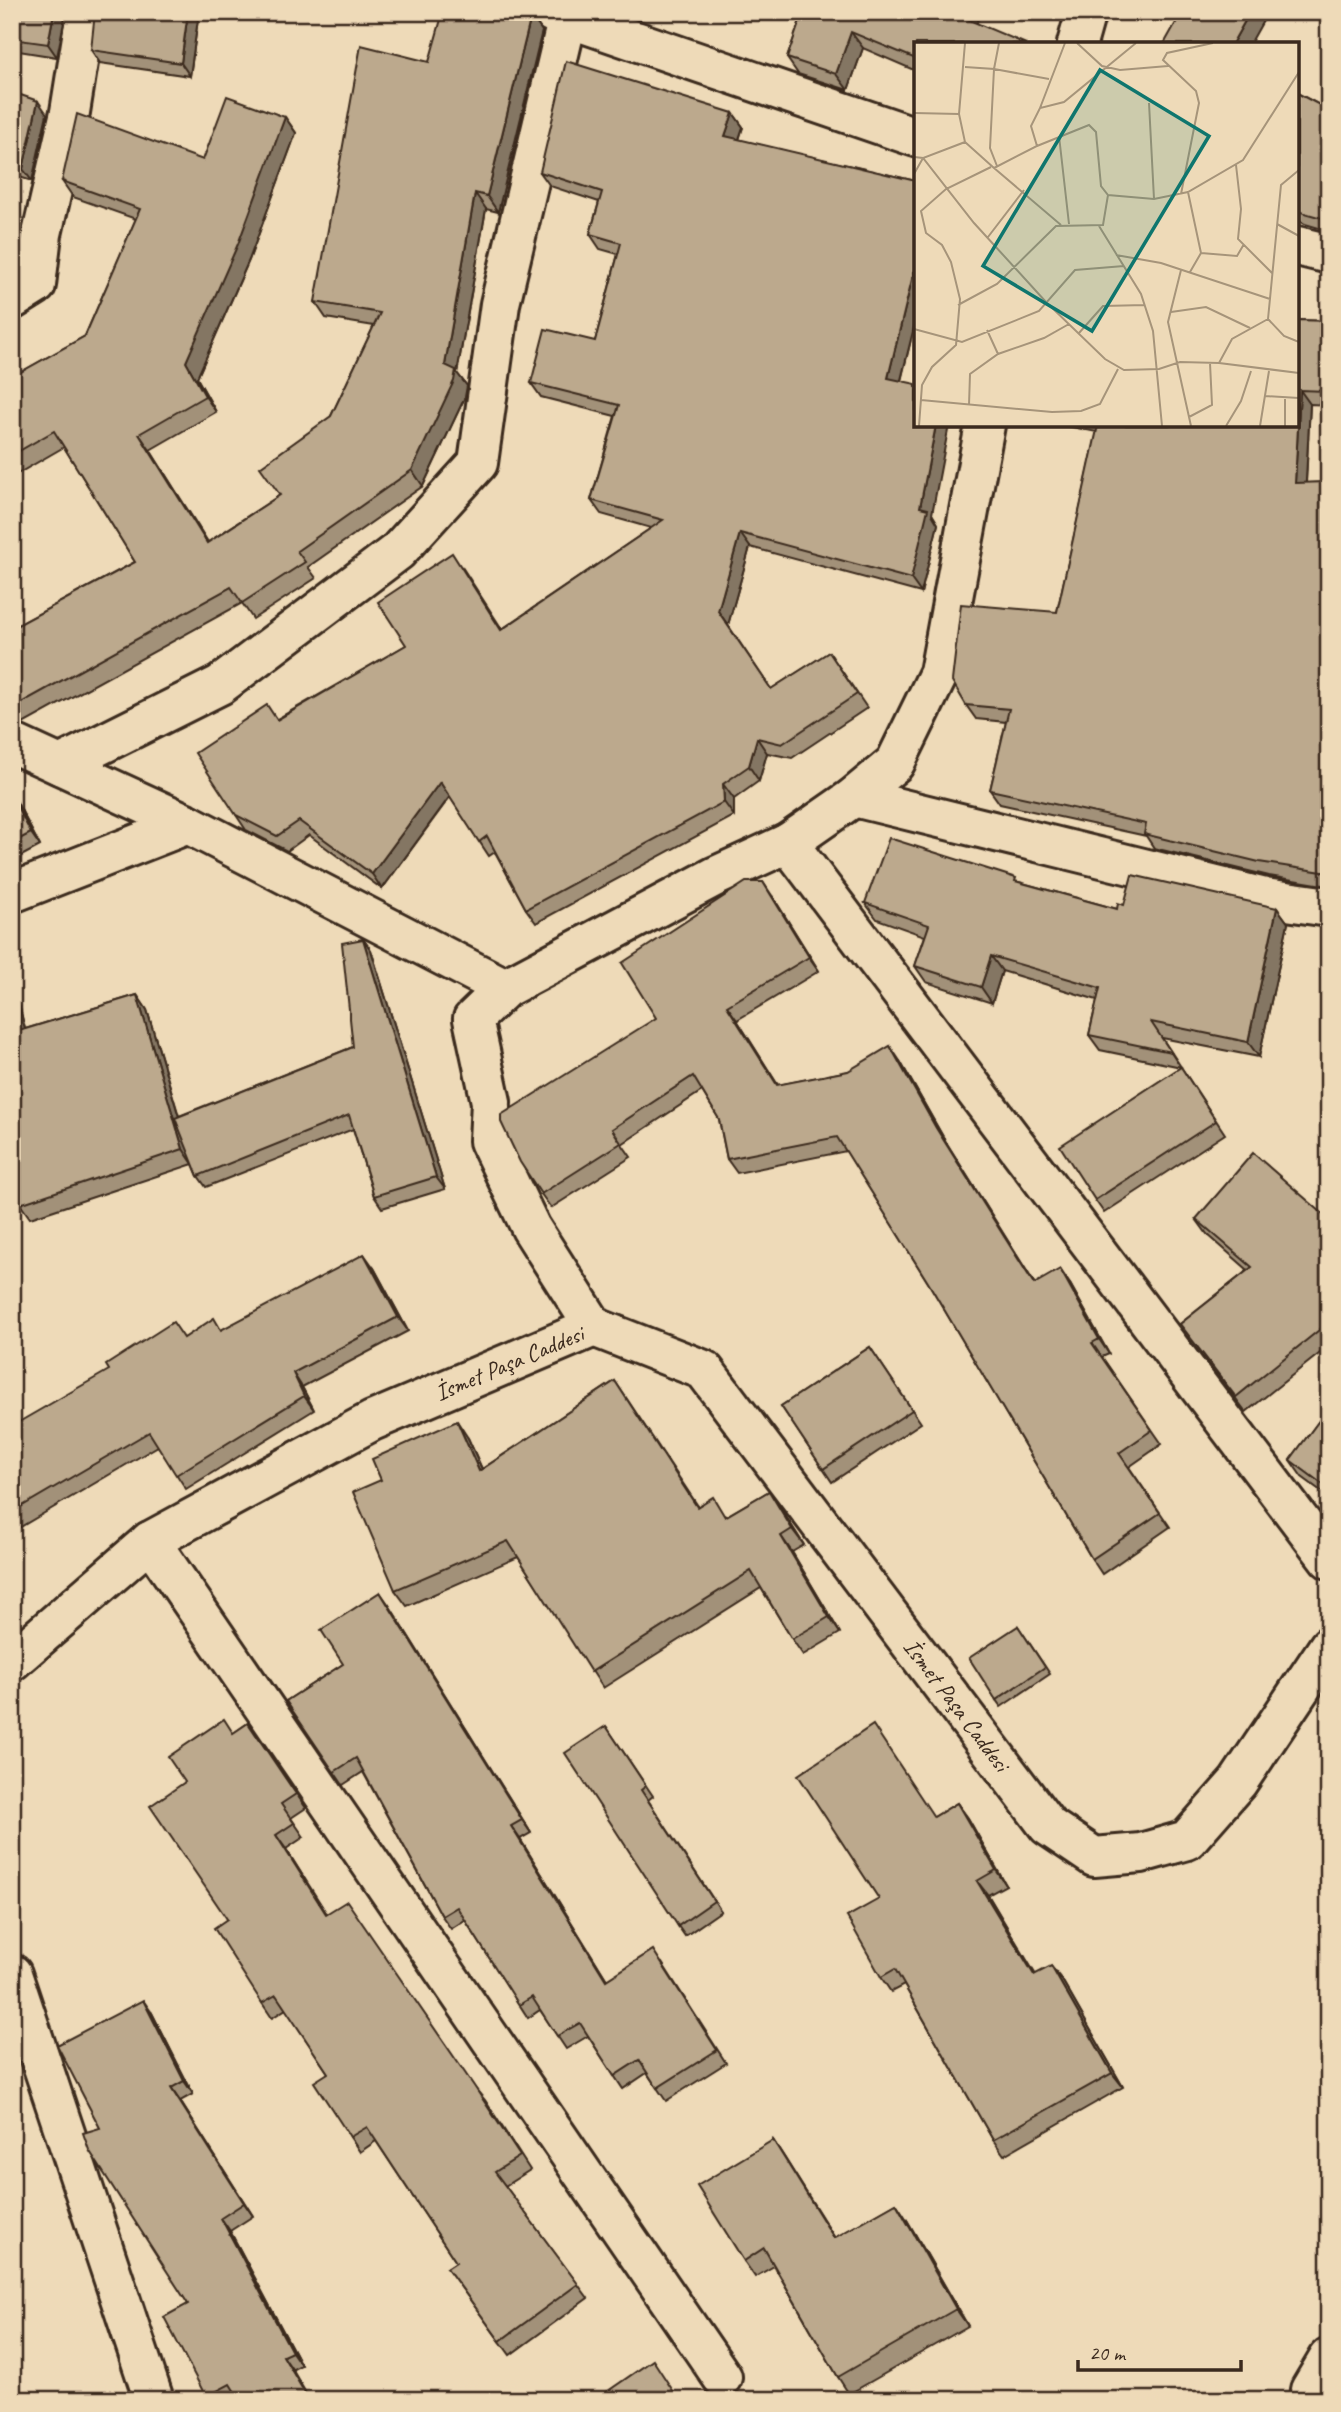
<svg xmlns="http://www.w3.org/2000/svg" width="1341" height="2412" font-family="Caveat,sans-serif">
	<style>
		.lines { fill: none; stroke-linecap: round; stroke-linejoin: round }
		.street-casing { stroke: #3b2a1e; stroke-width: 44 }
		.street { stroke: #eedab8; stroke-width: 38 }
		.wall { fill: #a29179; stroke: #3b2a1e; stroke-width: 2 }
		.shaded-wall { fill: #847663; stroke: #3b2a1e; stroke-width: 2 }
		.building { fill: #bca98d; stroke: #3b2a1e; stroke-width: 2 }
		.labels { text-anchor: middle; dominant-baseline: central; stroke-width: 6; stroke-linejoin: round; paint-order: stroke }
		.street-label { font-size: 24px; fill: #3b2a1e; stroke: #eedab8 }
		.inset-road { fill: none; stroke: #a6947a; stroke-width: 2 }
		.view { fill: #0f766e; fill-opacity: 0.15; stroke: #0f766e; stroke-width: 3.5 }
		.inset-edge { fill: none; stroke: #3b2a1e; stroke-width: 3.5 }
	</style>
	<rect width="100%" height="100%" fill="#eedab8"/>
	<filter id="ink" filterUnits="userSpaceOnUse"><feTurbulence type="fractalNoise" baseFrequency=".0143" numOctaves="2"/><feDisplacementMap in="SourceGraphic" scale="14" xChannelSelector="R" yChannelSelector="G"/><feConvolveMatrix kernelMatrix="1 2 1 2 8 2 1 2 1" color-interpolation-filters="sRGB"/></filter>
	<g filter="url(#ink)">
		<g class="lines">
			<defs>
				<g id="street">
					<path d="M551 12 916 137"/>
					<path d="M1077 44 1086 12"/>
					<path d="M1297 246 1329 254"/>
					<path d="M12 300 36 285 42 234 70 112 86 12"/>
					<path d="M12 743 188 824 505 988"/>
					<path d="M60 765 220 685 398 551 478 463 500 304 569 12"/>
					<path d="M854 797 1265 898 1329 907"/>
					<path d="M788 843 1329 1559"/>
					<path d="M12 893 188 824"/>
					<path d="M594 1327 531 1228 489 1141 491 1102 473 1019 505 988 716 876 788 843 854 797 895 763 939 673 985 425"/>
					<path d="M150 1541 722 2377"/>
					<path id="s1" d="M12 1661 150 1541 372 1421 594 1327 704 1370 1048 1826 1094 1857 1141 1853 1187 1840 1238 1782 1329 1646"/>
					<path d="M12 1974 154 2400"/>
					<path d="M1309 2400 1310 2390 1329 2358"/>
				</g>
			</defs>
			<use href="#street" class="street-casing"/>
			<use href="#street" class="street"/>
		</g>
		<g class="wall">
			<path d="M12 12H66L57 57 12 50Z"/>
			<path d="M199 12 190 76 100 63 91 50Z"/>
			<path d="M803 12 916 44V71L863 48 848 90 798 74 787 58Z"/>
			<path d="M530 14 542 31 498 212 486 209 457 373 467 386 465 397 423 486 308 567 316 578 253 619 242 603 23 724 12 722V628L135 562 64 447 12 477V377L85 336 136 219 73 197 62 181 203 160 285 117 296 133 249 260 197 378 216 412 150 450 208 542 280 495 331 416 374 326 326 318 315 302 429 62Z"/>
			<path d="M12 92 47 114 32 181 13 175 12 179Z"/>
			<path d="M1297 93 1329 110V231L1305 224 1297 220Z"/>
			<path d="M733 113 743 127 739 140 916 181V319L901 381 932 514 938 524 921 593 750 547 728 625 771 689 829 652 867 708 792 758 767 753 759 781 734 799V816L536 923 526 909 495 852 489 856 450 797 382 889 309 835 287 851 246 830 236 815 277 719 406 645 462 567 502 629 651 528 601 514 591 500 615 416 541 397 531 383 595 341 618 254 600 249 590 234 599 202 550 186 540 172Z"/>
			<path d="M1297 320 1329 321V405L1310 404 1306 483 1329 482V886L1269 876 1154 848 1146 836 1000 804 990 790 1006 722 976 719 966 705 1057 612 1097 432 1062 425H1297Z"/>
			<path d="M12 793 40 846 12 861Z"/>
			<path d="M1019 882 1117 909 1124 905 1277 908 1288 923 1259 1057 1162 1038 1225 1134 1104 1213 1095 1200 1181 1067 1100 1050 1089 1035 1097 1000 1002 971 992 1003 926 982 915 966 925 936 877 919 865 903Z"/>
			<path d="M773 897 819 971 737 1020 778 1085 900 1061 946 1142 1035 1284H1070L1109 1354 1102 1357 1162 1444 1129 1467 1170 1527 1102 1574 1092 1559 929 1284 846 1151 737 1173 727 1159 719 1119 702 1091 622 1144 631 1157 551 1208 541 1194 656 1018Z"/>
			<path d="M363 939 371 950 445 1189 382 1208 374 1196 353 1129 206 1187 198 1176 193 1164 30 1218 20 1204 19 1005 25 1029 137 995 147 1010 179 1116 353 1047Z"/>
			<path d="M1196 1219H1329V1346L1246 1412 1180 1324 1248 1270 1207 1234Z"/>
			<path d="M374 1268 408 1331 302 1387 314 1410 186 1489 158 1446 12 1532V1426L184 1338 222 1330Z"/>
			<path d="M870 1347 921 1423 832 1482 781 1406Z"/>
			<path d="M615 1381 698 1506 726 1516 769 1491 804 1545 792 1552 840 1633 803 1655 792 1639 761 1588 603 1688 518 1557 407 1606 395 1590 381 1480 468 1438 482 1469Z"/>
			<path d="M1329 1407V1497L1302 1477 1290 1460Z"/>
			<path d="M389 1605 531 1833 520 1839 607 1980 662 1963 726 2063 666 2101 647 2073 623 2089 588 2036 566 2049 540 2010 528 2018 465 1920 451 1929 442 1916 363 1772 343 1785 286 1701 343 1664Z"/>
			<path d="M1018 1626 1050 1674 1001 1707 996 1700Z"/>
			<path d="M248 1723 306 1808 291 1818 304 1837 286 1849 326 1914 485 2100 530 2170 505 2186 588 2298 510 2355 447 2268 456 2262 376 2141 360 2152 350 2137 328 2073 286 2009 272 2018 262 2003 227 1919 185 1782 234 1733Z"/>
			<path d="M606 1726 653 1796 648 1800 721 1911 685 1936 678 1926Z"/>
			<path d="M957 1803 968 1818 1006 1885 988 1895 1035 1975 1062 1980 1123 2087 1004 2155 993 2140 904 1985 891 1992 881 1977 934 1817Z"/>
			<path d="M152 2013 193 2094 180 2101 253 2216 230 2231 301 2365 234 2400H208L206 2397 188 2304 100 2128Z"/>
			<path d="M773 2140 784 2157 835 2238 896 2203 907 2220 968 2326 849 2394 838 2377 774 2266 755 2277 744 2261Z"/>
		</g>
		<g class="shaded-wall">
			<path d="M54 12H66L57 57 48 44Z"/>
			<path d="M188 12H199L190 76 181 63Z"/>
			<path d="M964 12H980L974 33 962 17Z"/>
			<path d="M1250 12H1268L1250 44H1232Z"/>
			<path d="M531 16 542 31 498 212 487 196Z"/>
			<path d="M851 32 863 48 848 90 836 74Z"/>
			<path d="M38 101 47 114 32 181 23 169Z"/>
			<path d="M733 113 743 127 735 151 725 136Z"/>
			<path d="M285 117 296 133 249 260 197 378 216 412 205 396 186 362Z"/>
			<path d="M475 193 486 209 457 373 467 386 465 397 423 486 412 470 445 365Z"/>
			<path d="M914 271 916 274V319L898 392 888 378Z"/>
			<path d="M1329 358V394L1327 391Z"/>
			<path d="M1300 390 1310 404 1305 498 1295 483Z"/>
			<path d="M936 425H949L932 514 938 524 921 593 911 579 920 507Z"/>
			<path d="M139 434 150 450 218 559 207 543Z"/>
			<path d="M740 533 750 547 728 625 718 611Z"/>
			<path d="M757 738 767 753 759 781 749 766Z"/>
			<path d="M440 782 450 796 382 889 372 874Z"/>
			<path d="M723 784 734 799V816L724 802Z"/>
			<path d="M12 793 40 846 31 833 12 797Z"/>
			<path d="M763 882 773 897 819 971 809 957Z"/>
			<path d="M1277 908 1288 923 1259 1057 1248 1042Z"/>
			<path d="M363 939 371 950 445 1189 436 1177Z"/>
			<path d="M991 956 1002 971 992 1003 981 987Z"/>
			<path d="M12 995 19 1005 29 1045 19 1031 12 1004Z"/>
			<path d="M137 995 147 1010 193 1164 183 1149Z"/>
			<path d="M727 1006 737 1020 787 1100 777 1085Z"/>
			<path d="M890 1046 900 1061 946 1142 1044 1299 936 1128Z"/>
			<path d="M364 1254 374 1268 408 1331 398 1317Z"/>
			<path d="M1060 1269 1070 1284 1109 1354 1099 1339Z"/>
			<path d="M293 1373 302 1387 314 1410 304 1396Z"/>
			<path d="M457 1421 468 1438 490 1487 479 1471Z"/>
			<path d="M769 1491 780 1507 804 1545 792 1529Z"/>
			<path d="M781 1536 792 1552 840 1633 829 1617Z"/>
			<path d="M380 1592 389 1605 531 1833 522 1820Z"/>
			<path d="M957 1803 968 1818 1006 1885 996 1870Z"/>
			<path d="M511 1826 520 1839 615 1993 606 1980Z"/>
			<path d="M276 1835 286 1849 336 1928 326 1914Z"/>
			<path d="M977 1881 988 1895 1045 1990 1034 1975Z"/>
			<path d="M1051 1966 1062 1980 1123 2087 1112 2073Z"/>
			<path d="M143 2000 152 2013 193 2094 184 2081Z"/>
			<path d="M171 2088 180 2101 253 2216 244 2203Z"/>
			<path d="M773 2140 784 2157 845 2255 834 2238Z"/>
			<path d="M896 2203 907 2220 968 2326 956 2309Z"/>
			<path d="M221 2218 230 2231 301 2365 292 2352Z"/>
			<path d="M283 2356 292 2369 310 2400H309Z"/>
		</g>
		<g class="building">
			<path d="M12 12H54L48 44 12 39Z"/>
			<path d="M95 12H188L181 63 91 50Z"/>
			<path d="M443 12H528L531 16 487 196 475 193 445 365 456 370 454 381 412 470 297 551 305 562 242 603 231 587 12 708V628L135 562 54 431 12 455V377L85 336 140 209 62 181 77 114 203 160 227 96 285 117 238 244 186 362 205 396 139 434 207 543 280 495 260 467 331 416 380 313 315 302 361 45 429 62Z"/>
			<path d="M803 12H964L962 17 1026 44H916V59L851 32 836 74 787 58Z"/>
			<path d="M1182 12H1250L1232 44H1164Z"/>
			<path d="M566 61 733 113 725 136 916 181V271H914L888 378 916 384V425H936L920 507 928 509 911 579 740 533 718 611 771 689 829 652 857 694 782 744 757 738 749 766 723 784 724 802 526 909 487 836 479 842 440 782 372 874 299 821 277 836 236 815 195 753 267 705 277 720 406 645 378 602 452 553 501 630 663 520 591 500 619 405 531 383 545 329 595 341 621 243 590 234 602 192 540 172Z"/>
			<path d="M12 92 38 101 23 169 12 165Z"/>
			<path d="M1297 93 1329 110V220L1297 211Z"/>
			<path d="M1297 320 1329 321V358L1327 391 1300 390 1295 483 1329 482V873L1259 862 1144 834 1146 824 990 790 1009 709 966 705 952 681 961 604 1057 612 1098 425H1297Z"/>
			<path d="M12 797 31 833 12 843Z"/>
			<path d="M889 838 1016 878 1015 881 1117 909 1118 903 1124 905 1132 875 1277 908 1248 1042 1151 1022 1171 1052 1089 1035 1100 988 991 956 981 987 915 966 929 925 865 903Z"/>
			<path d="M746 882H763L809 957 727 1006 777 1085 848 1071 890 1046 936 1128 1034 1284 1060 1269 1099 1339 1092 1343 1152 1430 1119 1453 1160 1513 1092 1559 929 1284 837 1137 727 1159 719 1119 693 1076 612 1129 621 1143 541 1194 520 1162 501 1122V1115L656 1018 622 963Z"/>
			<path d="M363 939 436 1177 374 1196 349 1115 198 1176 175 1118 353 1047 342 943Z"/>
			<path d="M137 995 183 1149 20 1204 12 1186V1004L19 1031Z"/>
			<path d="M1181 1067 1216 1121 1095 1200 1060 1146Z"/>
			<path d="M1253 1153 1329 1219V1322L1236 1397 1180 1324 1252 1267 1196 1219Z"/>
			<path d="M364 1254 398 1317 293 1373 304 1396 176 1475 149 1432 12 1512V1426L109 1370 106 1365 173 1322 184 1338 214 1318 221 1330Z"/>
			<path d="M870 1347 912 1410 823 1469 781 1406Z"/>
			<path d="M615 1381 697 1507 713 1497 725 1517 769 1491 792 1529 781 1536 829 1617 792 1639 751 1571 591 1672 508 1541 395 1590 353 1492 381 1480 372 1459 457 1421 479 1471Z"/>
			<path d="M1329 1407V1489L1290 1460Z"/>
			<path d="M380 1592 522 1820 511 1826 606 1980 653 1950 717 2050 657 2088 639 2060 614 2076 580 2023 557 2036 532 1997 519 2005 457 1907 442 1916 356 1758 334 1772 286 1701 343 1664 321 1630Z"/>
			<path d="M1018 1626 1045 1667 996 1700 969 1658Z"/>
			<path d="M224 1719 233 1733 248 1723 296 1794 281 1804 294 1823 276 1835 326 1914 347 1901 474 2086 520 2156 495 2172 578 2284 500 2341 447 2268 456 2262 367 2127 350 2137 314 2082 328 2073 276 1995 262 2003 214 1928 227 1919 150 1806 185 1782 168 1757Z"/>
			<path d="M873 1725 934 1817 957 1803 996 1870 977 1881 1034 1975 1051 1966 1112 2073 993 2140 895 1969 881 1977 847 1917 879 1899 798 1775Z"/>
			<path d="M606 1726 646 1786 641 1790 714 1901 678 1926 565 1753Z"/>
			<path d="M143 2000 184 2081 171 2088 244 2203 221 2218 292 2352 283 2356 309 2400H240L230 2384 206 2397 164 2317 188 2304 89 2150 83 2133 100 2128 57 2045Z"/>
			<path d="M773 2140 834 2238 896 2203 956 2309 838 2377 764 2248 744 2261 697 2186Z"/>
			<path d="M653 2360 679 2400H595Z"/>
		</g>
	</g>
	<g class="labels">
		<g class="street-label">
			<text stroke="none"><textPath href="#s1" startOffset="584">İsmet Paşa Caddesi</textPath></text>
			<text stroke="none"><textPath href="#s1" startOffset="1214">İsmet Paşa Caddesi</textPath></text>
		</g>
	</g>
	<g transform="translate(914 42)">
		<rect width="385" height="385" fill="#eedab8"/>
		<path class="inset-road" d="M85 1 80 27 135 37M163 1 188 24 206 28 254 24M51 25 80 27 76 106 83 124M235 61 240 157M126 66 151 1M0 71 45 72M145 94 155 182M51 100 80 126M123 104 175 83 182 90 187 144 194 153 240 157 274 150 329 118 385 30M0 115 9 116 60 181 132 260 191 317 210 328 245 327 266 320 305 321 318 297 354 277 367 143 385 128M322 123 327 167 324 197 358 231M0 132 9 116 51 100 45 72 51 1M274 150 287 211 276 230M267 152 285 61 282 49 249 18 253 11 299 1M363 182 385 194M147 183 80 126 123 104 117 84 126 66 150 60 222 1M185 184 227 252 239 289 248 384M74 195 110 148M287 211 323 214 330 202M202 213 247 221 356 257M267 228 254 280 277 384M44 263 83 242 142 184 189 183 194 153M257 270 292 265 336 286M354 277 370 294 385 300M0 287 48 300 125 269 161 228 210 224M73 288 84 312M165 291 189 264 231 263M305 321 385 331M351 354 385 356M371 355V384M7 358 138 370 167 369 186 362 204 327M55 363 56 332 84 312 130 296 155 282M275 375 298 363 296 321M5 384 8 343 18 325 42 303 46 257 37 220 28 203 12 191 7 169 32 147 77 125M312 384 327 359 337 329M346 384 355 329"/>
		<path class="view" d="M186 28 295 94 178 289 69 224Z"/>
		<rect width="385" height="385" class="inset-edge"/>
	</g>
	<rect width="1341" height="2412" fill="none" stroke="#eedab8" stroke-width="42"/>
	<rect x="21" y="21" width="1299" height="2370" fill="none" stroke="#3b2a1e" stroke-width="2.5" filter="url(#ink)"/>
	<path d="M1078 2360v10h163v-10" fill="none" stroke="#3b2a1e" stroke-width="3.5"/>
	<text x="1089" y="2360" font-size="21" fill="#3b2a1e" stroke="#eedab8" stroke-width="5" paint-order="stroke">20 m</text>
</svg>
